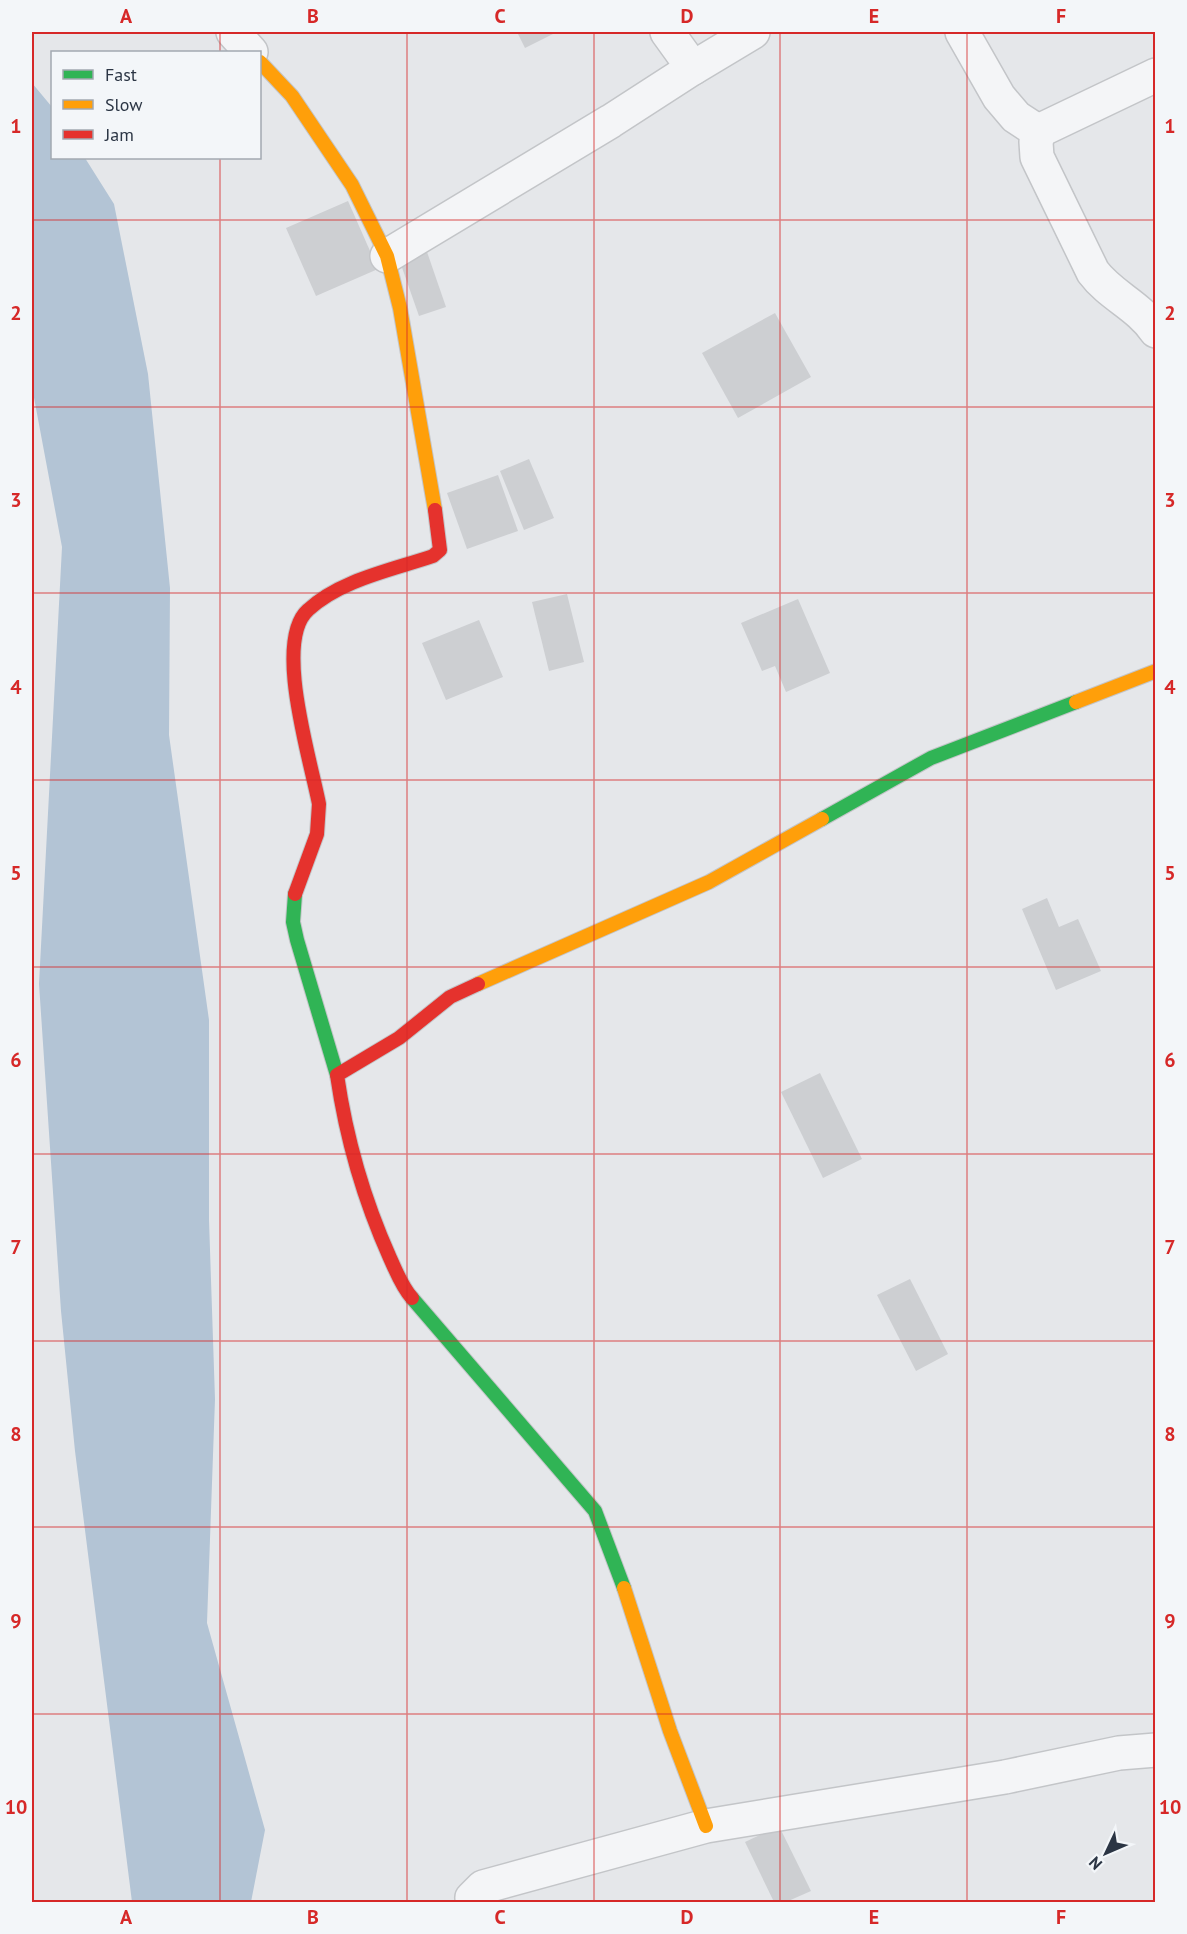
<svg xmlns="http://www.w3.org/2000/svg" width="1187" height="1934" font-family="'PT Sans',sans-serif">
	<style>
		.water { fill: #b3c4d5 }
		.building { fill: #cdcfd2 }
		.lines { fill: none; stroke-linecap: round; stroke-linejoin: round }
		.street-casing { stroke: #c3c5c8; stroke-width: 36 }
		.fast-casing { stroke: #c3c5c8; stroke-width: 16 }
		.slow-casing { stroke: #c3c5c8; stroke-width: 16 }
		.jam-casing { stroke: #c3c5c8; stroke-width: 16 }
		.street { stroke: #f4f5f7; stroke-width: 33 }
		.fast { stroke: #30b455; stroke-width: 14 }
		.slow { stroke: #ff9f0a; stroke-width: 14 }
		.jam { stroke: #e5322d; stroke-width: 14 }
		.grid { fill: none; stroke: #d62828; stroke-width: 1.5; stroke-opacity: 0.55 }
		.neatline { fill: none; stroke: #d62828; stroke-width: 2 }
		.grid-label { font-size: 20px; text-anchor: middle; font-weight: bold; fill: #d62828 }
	</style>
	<rect width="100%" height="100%" fill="#e5e7ea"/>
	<path class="water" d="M32 83 52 107V158H85L114 204 148 374 170 588 169 735 209 1020V1220L215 1399 207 1623 265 1830 251 1902H132L75 1451 61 1311 39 984 62 547 32 387Z"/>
	<g class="building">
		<path d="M517 32H557L525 48Z"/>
		<path d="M348 201 378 269 316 296 286 228Z"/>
		<path d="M426 249 446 307 419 316 399 259Z"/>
		<path d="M775 313 811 377 738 418 702 353Z"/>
		<path d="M529 459 554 518 524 530 500 471Z"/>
		<path d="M498 475 518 531 467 549 447 493Z"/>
		<path d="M567 594 584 662 549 671 532 602Z"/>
		<path d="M798 599 830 673 786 692 775 666 762 671 741 623Z"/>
		<path d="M479 620 503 677 446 700 422 643Z"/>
		<path d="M1047 898 1059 927 1078 919 1101 971 1056 990 1022 909Z"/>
		<path d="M820 1073 862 1159 823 1178 781 1092Z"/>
		<path d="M910 1279 948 1354 916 1371 877 1295Z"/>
		<path d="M779 1826 811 1891 786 1902H774L745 1842Z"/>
	</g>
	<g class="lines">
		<defs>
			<g id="street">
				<path d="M233 32 251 52"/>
				<path d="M962 32 999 97 1016 117 1039 132"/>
				<path d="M693 68 753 32"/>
				<path d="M1156 75 1045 128 1039 132 1036 142 1037 157 1093 272C1111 296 1138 305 1156 331"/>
				<path d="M387 256 611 121 693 68 667 32"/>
				<path d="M473 1902 472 1898 483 1887 706 1826 1005 1777 1119 1753 1156 1750"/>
			</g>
			<g id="fast">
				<path d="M822 819 931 758 1076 702"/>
				<path d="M295 894 293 922 297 940 337 1075"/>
				<path d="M412 1298 595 1511 624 1588"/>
			</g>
			<g id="slow">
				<path d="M260 62 292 96 352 185 387 256 400 308 435 510"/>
				<path d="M1076 702 1156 671"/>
				<path d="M478 984 709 882 822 819"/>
				<path d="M624 1588 670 1731 706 1826"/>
			</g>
			<g id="jam">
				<path d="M295 894 317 834 319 804C311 761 273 641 308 610 340 580 392 570 433 556L440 550 435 510"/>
				<path d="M412 1298C402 1287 396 1271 390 1258 364 1200 346 1137 337 1075L399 1038 450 997 478 984"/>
			</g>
		</defs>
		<use href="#street" class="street-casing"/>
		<use href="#fast" class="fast-casing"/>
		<use href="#slow" class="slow-casing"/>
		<use href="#jam" class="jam-casing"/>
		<use href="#street" class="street"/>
		<use href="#fast" class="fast"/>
		<use href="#slow" class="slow"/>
		<use href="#jam" class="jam"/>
	</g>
	<path class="grid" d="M220 32V52M407 32V1902M594 32V1902M780 32V1902M967 32V1902M220 158V1902M32 220H1156M32 407H1156M32 593H1156M32 780H1156M32 967H1156M32 1154H1156M32 1341H1156M32 1527H1156M32 1714H1156"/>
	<rect width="1187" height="1934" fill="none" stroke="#f3f6f9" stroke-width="66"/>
	<rect x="51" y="51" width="210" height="108" fill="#f3f6f9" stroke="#a3a9b1" stroke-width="1.5"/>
	<rect x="63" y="70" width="30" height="9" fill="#30b455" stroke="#a3a9b1" stroke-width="1.5"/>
	<text x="105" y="81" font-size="18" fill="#2b3544">Fast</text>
	<rect x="63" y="100" width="30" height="9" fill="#ff9f0a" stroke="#a3a9b1" stroke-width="1.5"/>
	<text x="105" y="111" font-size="18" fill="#2b3544">Slow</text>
	<rect x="63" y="130" width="30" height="9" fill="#e5322d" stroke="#a3a9b1" stroke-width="1.5"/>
	<text x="105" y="141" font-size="18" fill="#2b3544">Jam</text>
	<g transform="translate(1106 1853) rotate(226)" stroke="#f3f6f9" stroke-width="4.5" paint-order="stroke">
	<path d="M0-4.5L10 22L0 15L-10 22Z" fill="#2b3544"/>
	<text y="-9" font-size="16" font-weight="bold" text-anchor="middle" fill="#2b3544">N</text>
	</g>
	<rect x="33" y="33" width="1121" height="1868" class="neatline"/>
	<g class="grid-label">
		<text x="126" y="23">A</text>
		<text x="313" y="23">B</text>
		<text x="500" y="23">C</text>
		<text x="687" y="23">D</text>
		<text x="874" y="23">E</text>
		<text x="1061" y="23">F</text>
		<text x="16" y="133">1</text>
		<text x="1170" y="133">1</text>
		<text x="16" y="320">2</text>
		<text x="1170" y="320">2</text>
		<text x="16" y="507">3</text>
		<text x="1170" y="507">3</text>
		<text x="16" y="694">4</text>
		<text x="1170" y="694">4</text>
		<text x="16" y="880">5</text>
		<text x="1170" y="880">5</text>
		<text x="16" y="1067">6</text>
		<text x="1170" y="1067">6</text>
		<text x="16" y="1254">7</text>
		<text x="1170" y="1254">7</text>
		<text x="16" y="1441">8</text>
		<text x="1170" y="1441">8</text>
		<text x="16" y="1628">9</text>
		<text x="1170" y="1628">9</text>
		<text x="16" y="1814">10</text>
		<text x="1170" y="1814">10</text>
		<text x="126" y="1924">A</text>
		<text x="313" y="1924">B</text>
		<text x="500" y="1924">C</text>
		<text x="687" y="1924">D</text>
		<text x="874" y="1924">E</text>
		<text x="1061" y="1924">F</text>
	</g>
</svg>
